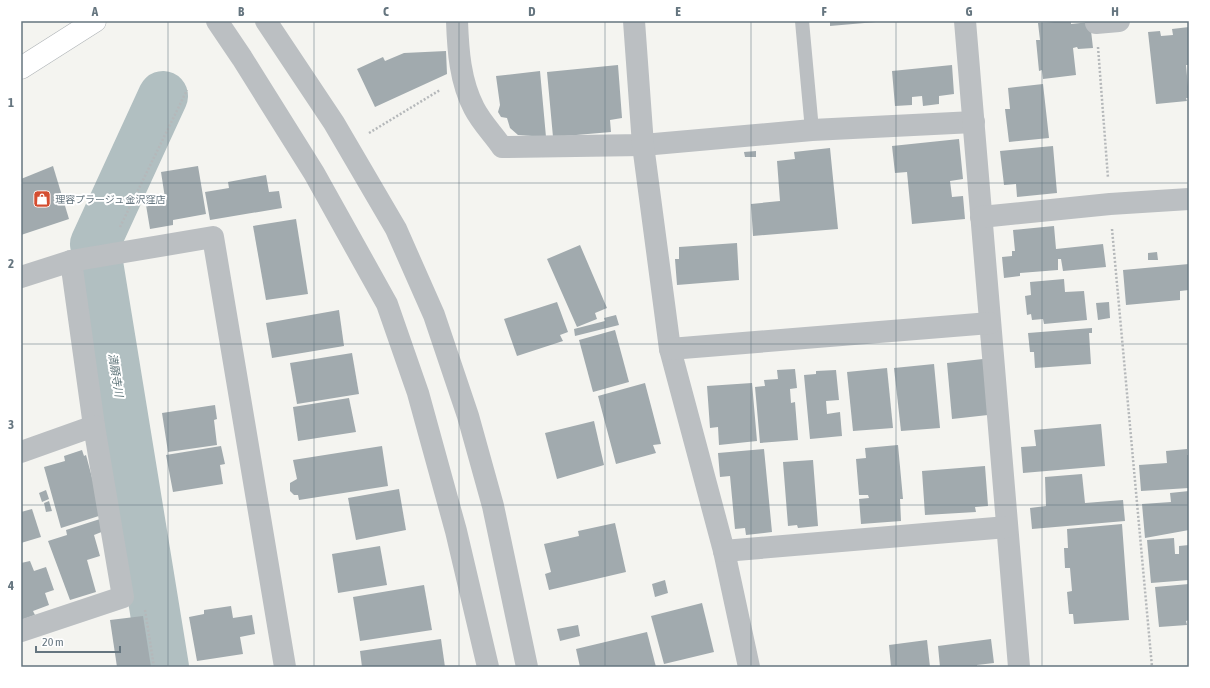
<svg xmlns="http://www.w3.org/2000/svg" width="1210" height="688" font-family="'Asap Condensed','Noto Sans JP',sans-serif">
	<style>
		.lines { fill: none; stroke-linecap: round; stroke-linejoin: round }
		.river { stroke: #b1bfc1; stroke-width: 50 }
		.building { fill: #a1aaae }
		.primary-casing { stroke: #aeb3b6; stroke-width: 23 }
		.path { stroke: #b5b8ba; stroke-width: 2.5; stroke-dasharray: 2 2; stroke-linecap: butt }
		.service { stroke: #bbbfc2; stroke-width: 14 }
		.minor { stroke: #bbbfc2; stroke-width: 22 }
		.tertiary { stroke: #bbbfc2; stroke-width: 22 }
		.primary { stroke: #fff; stroke-width: 22 }
		.grid { fill: none; stroke: #65757f; stroke-width: 1; stroke-opacity: 0.55 }
		.labels { text-anchor: middle; dominant-baseline: central; stroke-width: 4; stroke-linejoin: round; paint-order: stroke }
		.poi-label { font-size: 10px; fill: #65757f; stroke: #fff; text-anchor: start }
		.water-label { font-size: 11px; font-style: italic; fill: #61777c; stroke: #fff }
		.neatline { fill: none; stroke: #65757f; stroke-width: 1.5 }
		.grid-label { font-size: 13px; text-anchor: middle; font-weight: bold; fill: #65757f }
	</style>
	<rect width="100%" height="100%" fill="#f4f4f0"/>
	<g class="lines">
		<path class="river" d="M163 96 95 244 164 667"/>
	</g>
	<g class="building">
		<path d="M830 21H876V22L830 26Z"/>
		<path d="M1071 21V24L1090 22 1093 48 1078 49 1077 47 1073 48 1076 75 1043 79 1042 70 1039 71 1036 40H1040L1038 23Z"/>
		<path d="M1189 27V65H1186L1189 98H1186L1187 101 1156 104 1148 32 1160 31 1161 36 1173 35 1172 29Z"/>
		<path d="M446 51 447 74 375 107 357 69 383 57 385 61 404 53Z"/>
		<path d="M618 65 622 118 610 120 611 132 553 137 547 72Z"/>
		<path d="M952 65 954 94 939 96V104L923 106 922 96 912 97V105L895 106 892 71Z"/>
		<path d="M540 71 546 137 518 135 510 128 507 118 501 117 498 112 500 105 496 76Z"/>
		<path d="M1043 84 1049 138 1009 142 1005 109H1010L1008 88Z"/>
		<path d="M959 139 963 179 950 181 952 197 963 196 965 219 912 224 907 172 895 173 892 146Z"/>
		<path d="M1053 146 1057 193 1017 197 1016 184 1004 185 1000 151Z"/>
		<path d="M830 148 838 229 753 236 751 204 780 201 777 161 795 159 794 152Z"/>
		<path d="M756 151V157H745L744 152Z"/>
		<path d="M53 166 69 219 21 235V179Z"/>
		<path d="M198 166 206 214 173 220V225L150 229 146 205 150 204 149 200 165 198 161 172Z"/>
		<path d="M266 175 269 192 279 191 282 208 210 220 205 192 229 188 228 182Z"/>
		<path d="M296 219 308 294 266 300 253 226Z"/>
		<path d="M1054 226 1056 249 1103 244 1106 267 1063 271 1061 259H1058V270L1020 273V276L1004 278 1002 257 1012 256V251H1015L1013 230Z"/>
		<path d="M737 243 739 280 677 285 675 259H679V247Z"/>
		<path d="M580 245 607 308 595 313 597 319 577 327 547 259Z"/>
		<path d="M1157 252 1158 260H1148V253Z"/>
		<path d="M1189 264V290L1180 291V300L1126 305 1123 270Z"/>
		<path d="M1064 279 1065 292 1084 291 1087 320 1044 324 1043 319 1032 320 1031 314 1027 315 1025 296 1031 295 1030 282Z"/>
		<path d="M557 302 568 332 560 335 563 341 517 356 504 319Z"/>
		<path d="M1109 302 1110 318 1098 320 1096 303Z"/>
		<path d="M339 310 344 346 272 358 266 323Z"/>
		<path d="M616 315 619 325 575 336 574 329 605 321 604 318Z"/>
		<path d="M1092 328V333H1089L1091 364 1035 368 1034 352H1030L1028 333Z"/>
		<path d="M615 330 629 382 593 392 579 340Z"/>
		<path d="M352 353 359 394 297 404 290 363Z"/>
		<path d="M983 359 988 415 952 419 947 363Z"/>
		<path d="M934 364 940 428 901 431 894 368Z"/>
		<path d="M887 368 893 428 853 431 847 372Z"/>
		<path d="M795 369 797 388 790 389 791 403 795 402 798 440 760 443 755 387 765 386 764 380 778 379 777 370Z"/>
		<path d="M836 370 839 400 826 401 827 414 840 412 842 436 810 439 804 375 816 374V371Z"/>
		<path d="M645 383 661 444 653 445 656 453 616 464 598 396Z"/>
		<path d="M752 383 757 441 719 445 718 427 710 428 707 386Z"/>
		<path d="M349 398 356 432 298 441 293 407Z"/>
		<path d="M215 405 217 419 214 420 217 445 168 452 162 413Z"/>
		<path d="M594 421 604 465 557 479 545 433Z"/>
		<path d="M1101 424 1105 466 1023 473 1021 447 1036 446 1034 430Z"/>
		<path d="M898 445 903 499H900L901 521 861 524 859 499 869 498 868 495H859L856 459 866 458 865 448Z"/>
		<path d="M221 446 225 464 220 465 223 484 173 492 166 455Z"/>
		<path d="M382 446 388 486 299 500 298 495H294L290 491V483L297 479 293 460Z"/>
		<path d="M764 449 772 532 746 535 745 528 735 529 730 476 720 477 718 453Z"/>
		<path d="M1187 449V455H1189V488L1141 491 1139 465 1167 463 1166 451Z"/>
		<path d="M82 450 84 456 86 455 102 515 61 528 44 467 65 461 64 456Z"/>
		<path d="M813 460 818 526 798 528 797 525 788 526 783 462Z"/>
		<path d="M985 466 988 506 975 507 976 512 925 515 922 471Z"/>
		<path d="M1082 474 1085 503 1123 500 1125 521 1032 529 1030 508 1046 506 1045 477Z"/>
		<path d="M399 489 406 530 356 540 348 498Z"/>
		<path d="M46 490 49 499 42 502 39 493Z"/>
		<path d="M1189 491V530L1145 538 1142 504 1171 502 1170 493Z"/>
		<path d="M49 501 52 511 46 512 44 503Z"/>
		<path d="M32 509 41 537 21 543V512Z"/>
		<path d="M100 519 104 531 94 535 100 556 87 560 96 592 70 600 48 541 67 535 66 530Z"/>
		<path d="M615 523 626 572 549 590 545 574 551 572 544 544 579 536 578 531Z"/>
		<path d="M1122 524 1129 620 1074 624 1073 614H1069L1067 592 1072 591 1070 568H1065L1064 548H1068L1067 529Z"/>
		<path d="M1174 538 1175 554H1179V546L1189 545V580L1151 583 1147 540Z"/>
		<path d="M380 546 387 585 338 593 332 554Z"/>
		<path d="M30 561 34 571 46 567 54 590 45 593 49 605 33 611 35 615 21 620V563Z"/>
		<path d="M665 580 668 593 655 597 652 584Z"/>
		<path d="M1189 584V620L1186 621 1187 625 1159 627 1155 587Z"/>
		<path d="M424 585 432 630 360 641 353 597Z"/>
		<path d="M702 603 714 652 664 664 651 616Z"/>
		<path d="M231 606 233 618 252 615 255 634 240 637 243 654 197 661 189 617 204 614V610Z"/>
		<path d="M143 616 151 667H117L110 620Z"/>
		<path d="M578 625 580 636 560 641 557 629Z"/>
		<path d="M647 632 656 667H580L576 649Z"/>
		<path d="M441 639 445 667H362L360 651Z"/>
		<path d="M991 639 994 663 977 665V667H940L938 646Z"/>
		<path d="M927 640 930 667H891L889 645Z"/>
	</g>
	<g class="lines">
		<defs>
			<path id="primary" d="M21 68 95 21"/>
		</defs>
		<use href="#primary" class="primary-casing"/>
		<g class="path">
			<path d="M1098 47 1108 178"/>
			<path d="M369 133 440 90"/>
			<path d="M120 227 187 90"/>
			<path d="M1112 229 1152 667"/>
			<path d="M145 610 154 667"/>
		</g>
		<path class="service" d="M802 21 812 130"/>
		<g class="minor">
			<path d="M457 21C458 50 460 81 474 108 481 122 493 134 502 147L643 145 812 130 974 122"/>
			<path d="M634 21 643 145 670 349 724 551 749 667"/>
			<path d="M965 21 1019 667"/>
			<path d="M1096 21V23L1119 21"/>
			<path d="M981 217 1110 204 1189 199"/>
			<path d="M71 261 94 426"/>
			<path d="M21 277 71 261 213 237 285 667"/>
			<path d="M670 349 990 323"/>
			<path d="M21 452 94 426 123 597 21 631"/>
			<path d="M724 551 1007 527"/>
		</g>
		<g class="tertiary">
			<path d="M217 21 242 58 314 173 387 304 418 393 456 531 488 667"/>
			<path d="M266 21 334 123 396 229 434 315 468 416 493 506 527 667"/>
		</g>
		<use href="#primary" class="primary"/>
	</g>
	<path class="grid" d="M168 21V667M314 21V667M459 21V667M605 21V667M751 21V667M896 21V667M1042 21V667M21 183H1189M21 344H1189M21 505H1189"/>
	<defs>
		<symbol id="shop-square" viewBox="-11 -11 22 22"><rect x="-9" y="-9" width="18" height="18" rx="4" fill="#d44d30" stroke="#fff"/><path d="M-5-2.5h2.3a2.7 3.5 0 0 1 5.4 0H5L5.5 6h-11ZM-1.5-2.5h3a1.5 2.3 0 0 0-3 0Z" fill="#fff"/></symbol>
	</defs>
	<g fill-rule="evenodd">
		<use href="#shop-square" x="32" y="189" width="20" height="20"/>
	</g>
	<g class="labels">
		<g class="poi-label">
			<text x="55" y="199">理容プラージュ 金沢窪店</text>
		</g>
		<g class="water-label">
			<text transform="translate(116 375) rotate(81)">満願寺川</text>
		</g>
	</g>
	<rect width="1210" height="688" fill="none" stroke="#ffffff" stroke-width="44"/>
	<path d="M36 646v6h84v-6" fill="none" stroke="#65757f" stroke-width="2"/>
	<text x="42" y="646" font-size="12" fill="#65757f" stroke="#ffffff" stroke-width="3" paint-order="stroke">20 m</text>
	<rect x="22" y="22" width="1166" height="644" class="neatline"/>
	<g class="grid-label">
		<text x="95" y="16">A</text>
		<text x="241" y="16">B</text>
		<text x="386" y="16">C</text>
		<text x="532" y="16">D</text>
		<text x="678" y="16">E</text>
		<text x="824" y="16">F</text>
		<text x="969" y="16">G</text>
		<text x="1115" y="16">H</text>
		<text x="11" y="107">1</text>
		<text x="11" y="268">2</text>
		<text x="11" y="429">3</text>
		<text x="11" y="590">4</text>
	</g>
</svg>
